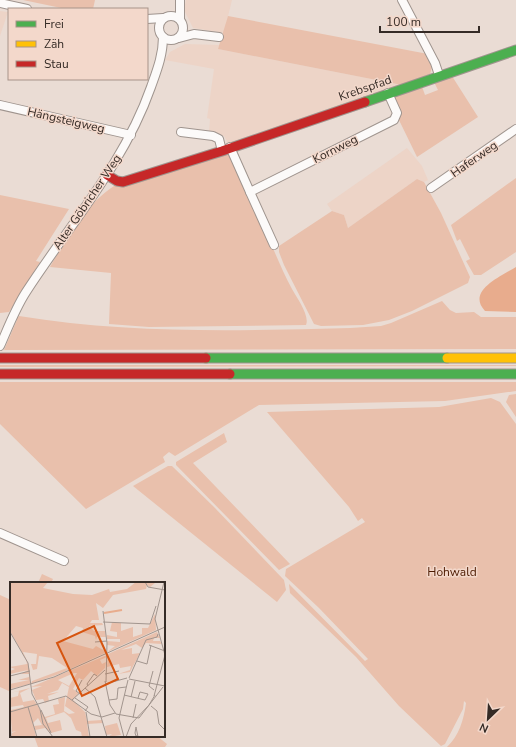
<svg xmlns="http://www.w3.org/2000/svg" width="516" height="747" font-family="'Nunito Sans',sans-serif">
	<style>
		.built { fill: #edd4c7 }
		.green { fill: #e9c0ac }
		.water { fill: #e8ac8d }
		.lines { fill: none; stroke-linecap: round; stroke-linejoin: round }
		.street-casing { stroke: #9f948e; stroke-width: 10 }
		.fast-casing { stroke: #9f948e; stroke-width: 11 }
		.slow-casing { stroke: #9f948e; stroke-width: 11 }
		.jam-casing { stroke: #9f948e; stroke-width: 11 }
		.street { stroke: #fcfaf9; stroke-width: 8 }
		.fast { stroke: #4caf50; stroke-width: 9 }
		.slow { stroke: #ffc107; stroke-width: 9 }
		.jam { stroke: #c62828; stroke-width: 9 }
		.labels { text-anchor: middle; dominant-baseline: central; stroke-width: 3; stroke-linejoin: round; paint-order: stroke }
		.street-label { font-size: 12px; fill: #352b26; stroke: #f3d8cb }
		.park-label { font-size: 12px; fill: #4c1a00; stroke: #f3d8cb }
		.inset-river { fill: none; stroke: #e8ac8d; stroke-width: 2 }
		.inset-road { fill: none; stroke: #a2958e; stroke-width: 1 }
		.view { fill: #d6540f; fill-opacity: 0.15; stroke: #d6540f; stroke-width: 2 }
		.inset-edge { fill: none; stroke: #352b26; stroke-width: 2 }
	</style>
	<rect width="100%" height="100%" fill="#eadcd4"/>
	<g class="built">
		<path d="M186 0H232L224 33 193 28 184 10Z"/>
		<path d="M0 11 8 12 0 36Z"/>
		<path d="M185 44 220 45 218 49 402 85 229 145 224 136 209 132 210 119 207 118 214 69 165 60 170 52Z"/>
		<path d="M407 148 422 166 428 180 424 182 417 179 348 228 344 215 332 211 327 204Z"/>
	</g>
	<g class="green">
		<path d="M23 0H95L93 9H66Z"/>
		<path d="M228 16 428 54 433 64 430 74 402 85 218 49Z"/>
		<path d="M450 73 478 117 417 157 398 118 392 98 421 84 425 95 438 90 433 80Z"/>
		<path d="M227 151C255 194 268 244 292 289 297 298 310 316 306 325L149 327 109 324 111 273 50 267C67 237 85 205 114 186Z"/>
		<path d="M516 178V252L481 275H474L466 261 470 259 460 239 457 241 451 225Z"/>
		<path d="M417 179 424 182 441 213 470 277 468 283 412 311 389 320 363 325 321 326 314 324 284 265 279 252V246L332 211 344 215 348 228Z"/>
		<path d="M0 195 69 209 36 261 40 262 9 312 0 313Z"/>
		<path d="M442 301 450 310 456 313 474 312 481 317H516V349L4 350 17 320 15 319 19 316C128 334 240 331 350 328L381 326 391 323Z"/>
		<path d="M0 365H516V366L0 367Z"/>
		<path d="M0 382H516V391L445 401 259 405 175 456 169 452 163 457 165 462 86 509 0 424Z"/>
		<path d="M516 394V417L506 402 509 395Z"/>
		<path d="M491 398 500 402 516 424V747H447C459 736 464 719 466 703L464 701 463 709 445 744 441 746 399 706 356 657 290 593 289 584 365 661 368 659 319 608 285 576 286 569 365 522 362 518 358 521 349 507 267 412 439 407Z"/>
		<path d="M224 433 227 442 193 463 290 564 279 570 176 465V462Z"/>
		<path d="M168 466H172L214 507 284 580 286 590 277 602 133 486Z"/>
		<path d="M42 574 53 579 51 583H38Z"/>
		<path d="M0 595 11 600V692L0 687Z"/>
		<path d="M34 736H157L167 744 165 747H38Z"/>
	</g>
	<path class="water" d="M516 267V312L485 311C466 291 501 276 516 267Z"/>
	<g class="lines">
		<defs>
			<g id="street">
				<path d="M402 0 435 63 439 75"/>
				<path d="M0 3 27 9"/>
				<circle cx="171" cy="28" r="12"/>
				<path d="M147 19 163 18"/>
				<path d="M180 19V0"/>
				<path d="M179 38 194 34 219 37"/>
				<path d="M0 105 131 135"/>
				<path d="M181 132 213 136 219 139 222 151"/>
				<path d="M230 147 250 192 394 120 397 113 388 93"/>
				<path d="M431 188 516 129"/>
				<path d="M250 192 274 245"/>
				<path d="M0 346C8 328 15 309 26 292 70 224 124 164 151 87 157 70 163 55 163 37"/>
				<path d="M0 533 64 561"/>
			</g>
			<g id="fast">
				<path d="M365 102 516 50"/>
				<path d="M206 358H447"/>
				<path d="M230 374H516"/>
			</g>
			<path id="slow" d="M447 358H516"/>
			<g id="jam">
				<path d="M107 175 117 181 123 182 222 151 365 102"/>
				<path d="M0 358H206"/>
				<path d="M0 374H230"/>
			</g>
		</defs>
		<use href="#street" class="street-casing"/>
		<use href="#fast" class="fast-casing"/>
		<use href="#slow" class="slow-casing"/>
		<use href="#jam" class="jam-casing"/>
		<use href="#street" class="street"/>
		<use href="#fast" class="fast"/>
		<use href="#slow" class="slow"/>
		<use href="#jam" class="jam"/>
	</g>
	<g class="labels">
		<g class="street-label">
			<text transform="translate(365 88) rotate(-19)">Krebspfad</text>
			<text transform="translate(66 120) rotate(13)">Hängsteigweg</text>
			<text transform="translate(335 149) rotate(-27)">Kornweg</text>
			<text transform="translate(474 159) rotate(-35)">Haferweg</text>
			<text transform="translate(87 202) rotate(-56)">Alter Göbricher Weg</text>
		</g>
		<g class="park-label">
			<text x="452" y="572">Hohwald</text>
		</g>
	</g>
	<g transform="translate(10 582)">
		<rect width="155" height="155" fill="#eadcd4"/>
		<path d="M0 0H38L33 6 63 12 82 13 99 7 100 10 117 7 126 0 145 1 140 5 137 3 136 7 103 13 93 26 86 21 89 38H82L80 41H92L93 43 79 44 84 49H95L96 55H87L86 58 85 54 72 50 73 46 66 44 53 59 83 67 86 64 97 70 49 92 21 102 22 99 57 86 42 76 29 74 27 87 23 88 21 82H26L27 72 13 70 18 81 0 49ZM145 32 146 48 97 70 105 64 97 63V59L110 60V57H97V53L107 55V50L100 49 102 40 111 41V49L123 45V55L132 52V46H138ZM147 50 150 56H144L143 59H150L152 62 136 61 132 66 126 62 111 68 122 66V72L130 71 120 90 108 92 120 88 121 84 110 86 109 82 97 85 98 72ZM97 73V75L90 78 92 82 96 80 95 86 87 94 81 89 73 98 69 96 63 107 69 111 63 118 75 130 77 139 92 138 93 141 77 142 79 155H72L71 150 66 148 61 136 54 130 36 136 38 141 50 138 52 148 41 151 35 146 25 148 24 144 32 143 28 136 23 141 26 155H1L2 151 6 149 2 150 0 126 1 128 14 125 13 123 0 125V116L8 114 9 109 0 111 20 106 10 111 13 120 24 118 35 135 45 132 43 123 49 122 48 117 55 115 54 129 59 132 65 131 55 124 59 105 52 101 48 108 37 112 49 110 38 114 39 119 35 121 33 117 26 118 22 108 32 104 21 105ZM64 91H67L59 104 48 98ZM16 78 18 82 20 89V102L0 107V102L19 98H8L19 95V92H11L18 88 0 92V89L5 87 0 85 17 82ZM107 141 111 153 98 155 102 152 96 153 95 144Z" fill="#e9c0ac" fill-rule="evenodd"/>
		<path class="inset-river" d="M94 31 112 28"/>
		<path class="inset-road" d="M135 0 138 5 155 8M93 29 97 61 96 100M93 40 140 42 146 24M0 50 18 81 22 112 30 127 33 142 43 155M85 60 97 59M139 63 155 69M127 79 137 82 141 63M143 89 139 104 144 108M95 92 109 89M0 94 20 89M119 96 136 58 147 55 148 52M119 97 155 104M95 99 100 123 106 132M95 102 117 96M78 104 77 102 84 92 87 94M75 106 85 115 97 155M0 108 44 95 155 45M70 112 66 109 72 98M114 113 135 118 138 112 130 110 128 116M144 114 155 73 145 37 154 0M121 115 125 99M65 116 78 125 75 129M62 118 95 88M99 118 107 117 108 106 116 105M141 124 147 129 149 142 155 148M18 125 27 155M31 128 41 151M0 130 56 114 81 132 92 135 105 131M76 130 80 155M106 132 129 136 153 105M0 136 1 155M123 136 126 122M114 155 109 136 118 98M116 155 121 142 139 123 145 113M128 155 126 145 125 151 126 154H127L129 155"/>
		<path class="view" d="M84 44 108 97 72 114 47 61Z"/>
		<rect width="155" height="155" class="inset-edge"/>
	</g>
	<rect x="8" y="8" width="140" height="72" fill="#f3d8cb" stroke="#a79389"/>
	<rect x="16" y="21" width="20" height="6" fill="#4caf50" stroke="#a79389"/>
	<text x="44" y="28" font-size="12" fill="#352b26">Frei</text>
	<rect x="16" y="41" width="20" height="6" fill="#ffc107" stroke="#a79389"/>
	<text x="44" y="48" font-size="12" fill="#352b26">Zäh</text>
	<rect x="16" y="61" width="20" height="6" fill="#c62828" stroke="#a79389"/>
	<text x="44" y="68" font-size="12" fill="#352b26">Stau</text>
	<g transform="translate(488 719) rotate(205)" stroke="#f3d8cb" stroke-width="3" paint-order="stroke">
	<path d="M0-3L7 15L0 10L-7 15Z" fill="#352b26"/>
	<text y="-6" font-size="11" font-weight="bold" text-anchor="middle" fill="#352b26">N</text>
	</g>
	<path d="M380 26v6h99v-6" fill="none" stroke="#352b26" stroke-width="2"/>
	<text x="386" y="26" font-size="12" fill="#352b26" stroke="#f3d8cb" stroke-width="3" paint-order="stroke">100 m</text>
</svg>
